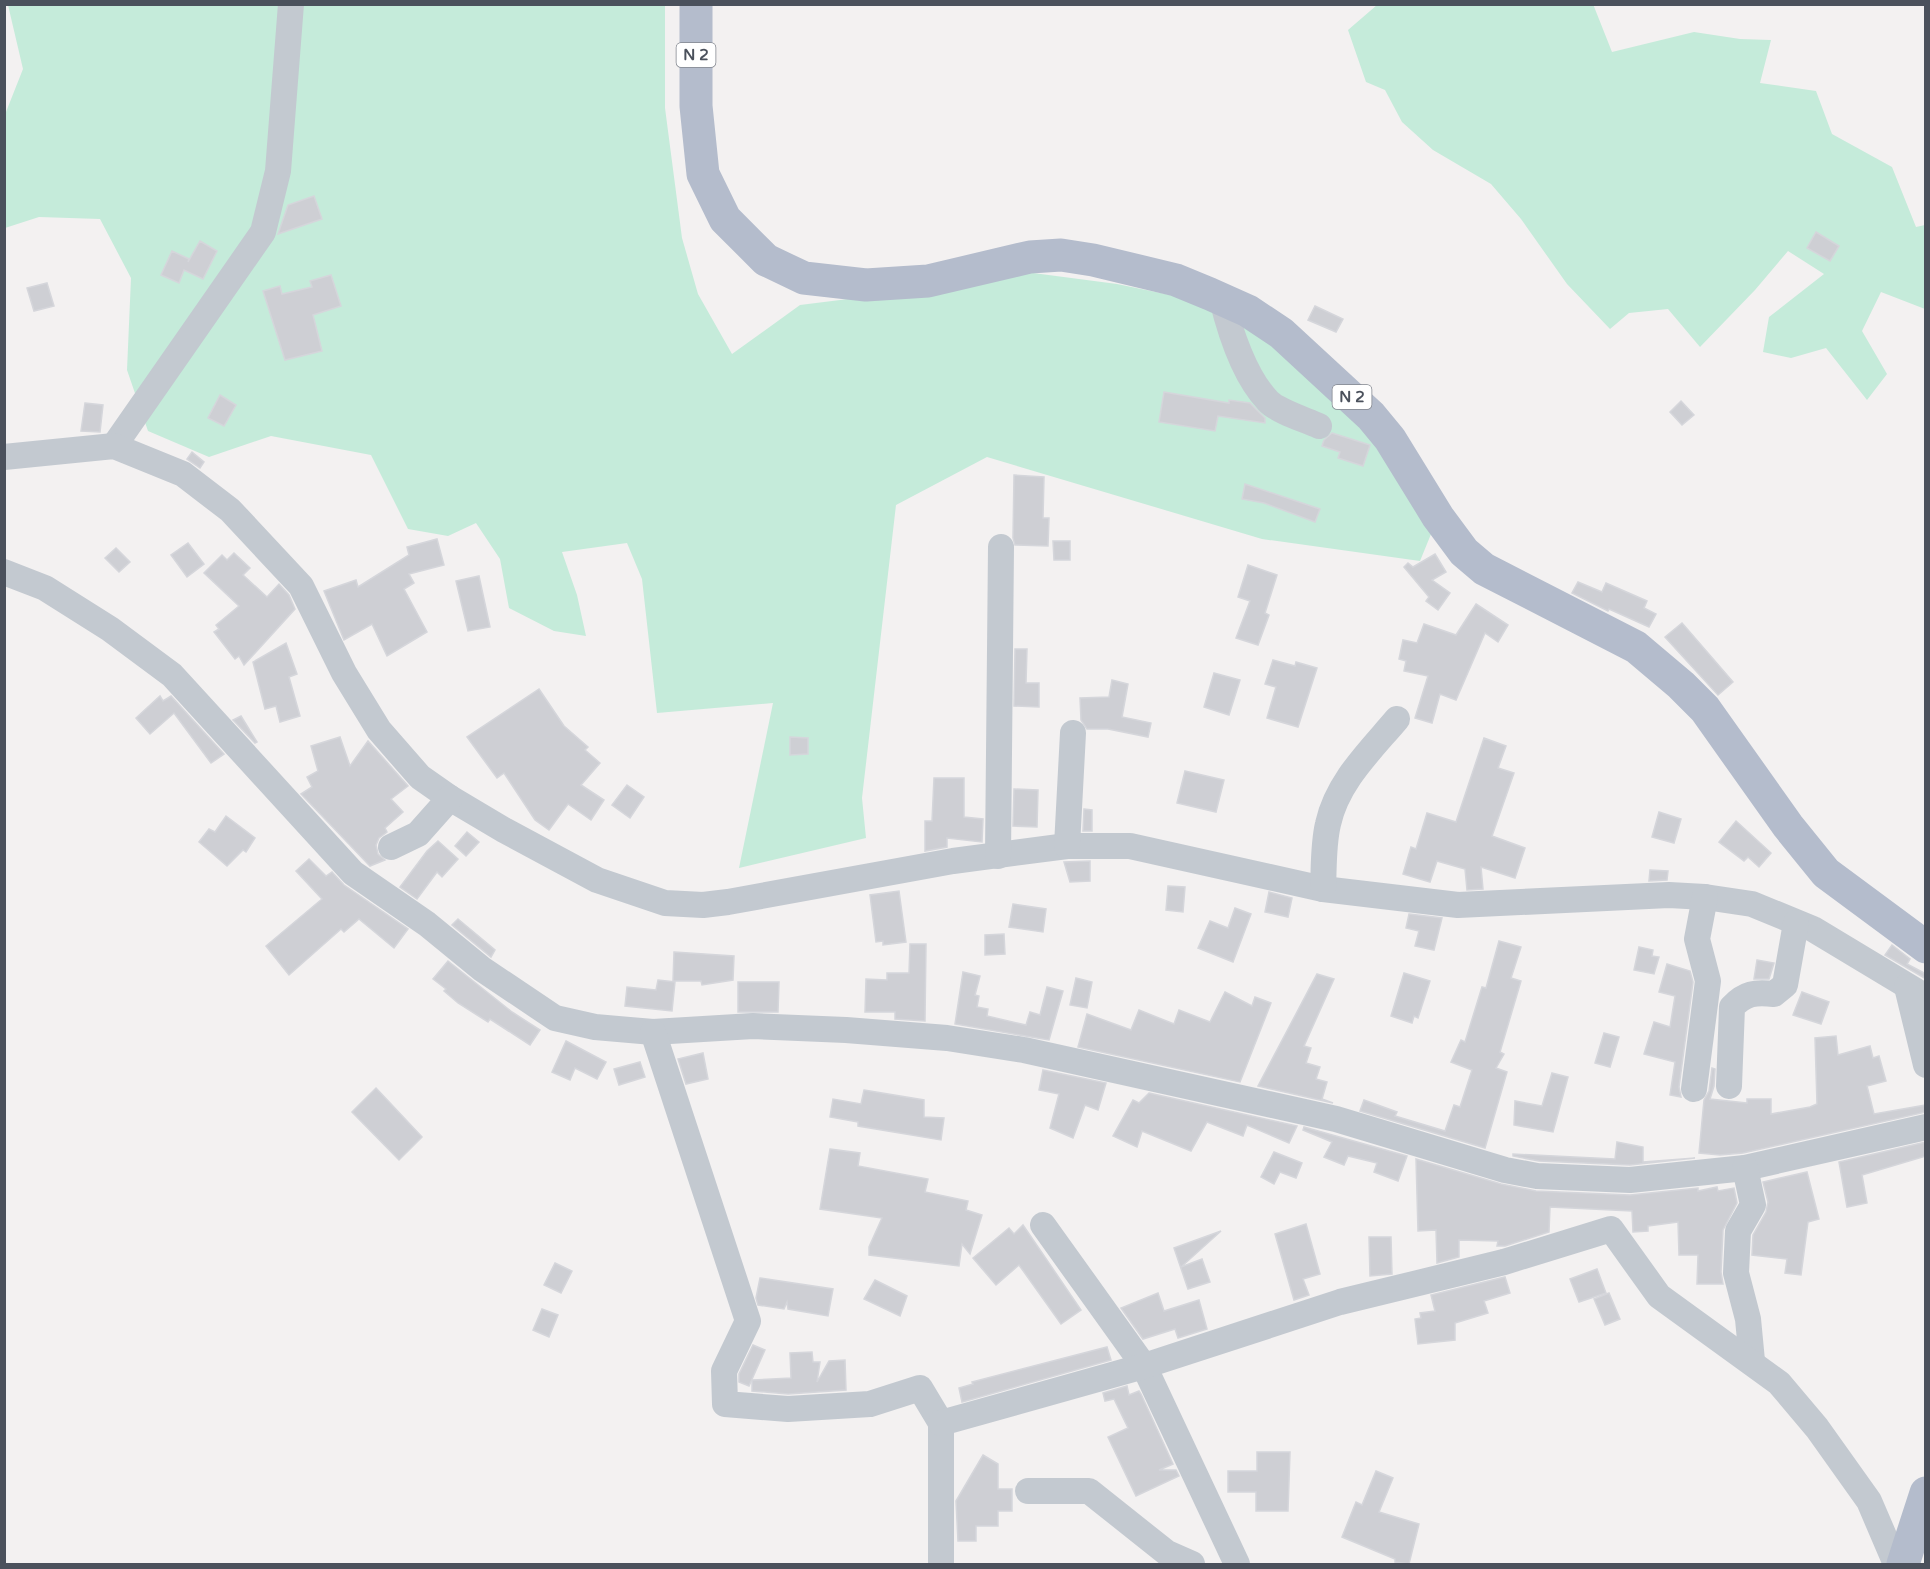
<svg xmlns="http://www.w3.org/2000/svg" width="1930" height="1569" font-family="'Varela Round',sans-serif">
	<style>
		.green { fill: #c5ebda }
		.building { fill: #cecfd4; stroke: #d5d6db; stroke-width: 1.5 }
		.lines { fill: none; stroke-linecap: round; stroke-linejoin: round }
		.minor { stroke: #c3c9d0; stroke-width: 26 }
		.major { stroke: #b4bccc; stroke-width: 33 }
		.labels { text-anchor: middle; dominant-baseline: central; stroke-width: 6; stroke-linejoin: round; paint-order: stroke }
		.shield { fill: #fff; stroke: #81858d; stroke-width: 1.5 }
		.shield-label { font-size: 15px; font-weight: bold; fill: #4b515c }
	</style>
	<rect width="100%" height="100%" fill="#f3f1f1"/>
	<g class="green">
		<path d="M1593 4 1612 52 1694 32 1740 39 1771 40 1760 83 1816 91 1832 134 1892 167 1916 227 1925 225V309L1881 292 1862 331 1887 374 1867 400 1826 348 1791 358 1763 352 1769 317 1824 274 1788 251 1755 290 1700 347 1668 309 1629 313 1610 329 1567 284 1521 219 1491 184 1433 150 1402 122 1385 90 1366 82 1348 30 1377 5Z"/>
		<path d="M8 5H665V108L682 238 698 294 732 354 800 305 880 295 988 267 1117 284 1248 311 1319 368 1438 517 1420 561 1262 539 987 457 896 505 862 798 866 838 739 868 773 703 657 713 642 579 627 543 562 552 577 595 586 636 554 631 509 608 500 559 476 523 448 536 408 529 371 455 271 436 209 457 148 431 127 370 131 278 100 219 39 217 5 228 4 117 23 69Z"/>
	</g>
	<g class="building">
		<path d="M314 196 322 219 278 234 288 205Z"/>
		<path d="M1816 232 1839 246 1830 261 1807 248Z"/>
		<path d="M200 241 217 251 203 279 184 270 179 283 161 275 172 251 189 259 188 262Z"/>
		<path d="M331 275 341 306 313 315 322 351 285 360 263 291 280 286 282 294 312 287 310 281Z"/>
		<path d="M47 283 54 306 34 311 27 288Z"/>
		<path d="M1315 306 1343 319 1336 332 1308 320Z"/>
		<path d="M1164 392 1229 403V400L1250 403 1265 418V423L1218 416 1215 431 1159 422Z"/>
		<path d="M220 395 236 405 224 426 208 418Z"/>
		<path d="M1681 401 1694 415 1682 425 1670 412Z"/>
		<path d="M85 403 103 405 100 432 81 431Z"/>
		<path d="M1332 433 1370 445 1363 466 1338 458 1340 452 1322 446 1324 440Z"/>
		<path d="M192 452 204 462 200 468 187 459Z"/>
		<path d="M1014 475 1044 477 1043 518H1049L1048 546 1015 545 1013 538Z"/>
		<path d="M1245 484 1320 509 1315 522 1264 503 1242 499Z"/>
		<path d="M437 539 444 565 409 574 414 583 404 589 427 632 387 656 372 624 344 640 324 591 356 580 358 587 409 555 407 547Z"/>
		<path d="M1053 541H1070V560H1054Z"/>
		<path d="M188 543 204 564 187 577 171 555Z"/>
		<path d="M116 548 130 562 119 572 105 558Z"/>
		<path d="M234 553 250 568 243 575 267 597 279 584 289 595 295 609 244 665 239 656 235 659 214 632 219 629 216 625 239 606 204 573 222 555 227 560Z"/>
		<path d="M1435 554 1446 572 1432 580 1450 593 1438 610 1426 601 1429 597 1404 567 1408 563 1413 567Z"/>
		<path d="M1248 565 1277 575 1265 613 1269 615 1258 645 1236 638 1250 601 1238 597Z"/>
		<path d="M479 576 490 627 468 631 456 581Z"/>
		<path d="M1578 582 1602 592 1606 583 1647 601 1644 608 1656 614 1649 627 1609 609 1608 611 1572 593Z"/>
		<path d="M1476 604 1508 625 1498 642 1485 633 1456 700 1440 694 1432 723 1415 718 1428 676 1404 671 1406 661 1399 659 1403 640 1417 643 1424 624 1456 635Z"/>
		<path d="M1682 623 1733 682 1718 695 1665 637Z"/>
		<path d="M286 643 297 674 289 677 300 716 280 722 276 706 265 709 253 662Z"/>
		<path d="M1015 649H1027L1026 683H1039V707L1014 706Z"/>
		<path d="M1273 660 1295 666 1296 662 1317 668 1298 727 1267 718 1276 687 1265 684Z"/>
		<path d="M1214 673 1240 680 1229 715 1204 707Z"/>
		<path d="M1112 680 1128 684 1122 717 1151 723 1148 737 1108 729H1087L1081 720 1080 698 1109 697Z"/>
		<path d="M539 689 564 726 588 747 585 750 600 763 581 785 604 800 591 820 568 804 549 830 535 820 504 773 497 778 467 737Z"/>
		<path d="M160 696 163 701 171 696 224 754 211 763 174 713 150 734 136 718Z"/>
		<path d="M241 716 257 742 255 743 233 720Z"/>
		<path d="M340 737 350 766 368 741 408 786 391 799 403 812 385 828 387 832 379 838 376 845 378 854 385 860 370 866 301 794 312 787 307 777 318 771 311 746Z"/>
		<path d="M790 737 808 738V754L790 755Z"/>
		<path d="M1484 738 1506 746 1498 768 1514 773 1492 836 1525 848 1515 878 1481 867 1483 889 1467 890 1465 869 1437 861 1430 882 1403 874 1411 847 1416 849 1427 813 1456 822Z"/>
		<path d="M1185 771 1224 780 1216 812 1177 803Z"/>
		<path d="M934 778H964V817L983 819 982 842 947 838V847L925 851V821H932Z"/>
		<path d="M627 785 644 797 630 818 612 805Z"/>
		<path d="M1014 789 1038 790 1037 827 1013 826Z"/>
		<path d="M1084 809 1092 810V831H1083Z"/>
		<path d="M1659 812 1681 819 1674 843 1652 837Z"/>
		<path d="M226 816 255 838 246 852 243 850 227 866 199 842 209 829 215 832Z"/>
		<path d="M1736 821 1771 853 1759 867 1748 857 1744 861 1719 842Z"/>
		<path d="M467 832 479 842 466 856 455 846Z"/>
		<path d="M438 841 458 859 442 877 437 872 417 899 400 887 427 851Z"/>
		<path d="M309 859 326 876 332 872 344 885 408 929 394 948 359 919 344 932 341 929 289 975 266 946 322 899 296 871Z"/>
		<path d="M1090 861V881L1070 882 1064 862Z"/>
		<path d="M1650 870 1668 871 1667 880 1649 881Z"/>
		<path d="M1168 886 1185 887 1183 912 1166 910Z"/>
		<path d="M899 891 906 942 883 945V941L876 942 870 895Z"/>
		<path d="M1269 892 1292 898 1288 917 1265 912Z"/>
		<path d="M1013 904 1046 909 1043 932 1009 927Z"/>
		<path d="M1235 908 1251 914 1233 962 1198 948 1210 921 1228 928Z"/>
		<path d="M1409 914 1442 918 1434 950 1415 946 1419 931 1406 928Z"/>
		<path d="M458 919 495 950 491 957 452 925Z"/>
		<path d="M1004 934 1005 954 985 955V935Z"/>
		<path d="M1499 941 1521 947 1511 978 1521 981 1500 1052 1504 1054 1496 1068 1507 1072 1485 1148 1360 1111 1364 1100 1397 1112 1395 1116 1445 1131 1454 1105 1460 1107 1472 1070 1451 1062 1461 1040 1465 1042 1482 987 1486 988Z"/>
		<path d="M910 944H926L925 1021 895 1019V1012H865L866 979 887 980V973H909Z"/>
		<path d="M1892 945 1910 959 1907 964 1926 974V979L1885 955Z"/>
		<path d="M1639 947 1653 950 1652 956 1659 957 1654 974 1634 970Z"/>
		<path d="M674 952 734 956 733 980 702 985 701 981H673Z"/>
		<path d="M1757 960 1774 963 1769 979H1754Z"/>
		<path d="M448 961 512 1012 540 1030 530 1045 490 1019 488 1022 458 1003 444 991 446 989 433 979Z"/>
		<path d="M1667 964 1690 971 1693 982 1679 1087 1681 1097 1670 1095 1675 1062 1644 1054 1654 1022 1670 1027 1675 996 1659 992Z"/>
		<path d="M963 972 980 976 975 995 979 996 977 1007 988 1009 987 1016 1026 1025 1030 1012 1040 1015 1047 987 1063 991 1049 1040 955 1024Z"/>
		<path d="M1404 973 1430 981 1418 1018 1414 1016 1412 1023 1391 1016Z"/>
		<path d="M1317 974 1334 979 1304 1046 1311 1048 1306 1063 1320 1067 1316 1079 1327 1082 1322 1099 1333 1103 1258 1086Z"/>
		<path d="M1076 978 1092 982 1087 1008 1070 1005Z"/>
		<path d="M658 980 675 982 672 1011 625 1006 627 987 656 990Z"/>
		<path d="M738 982H779L778 1012H738Z"/>
		<path d="M1225 992 1252 1006 1255 997 1271 1003 1240 1082 1078 1047 1087 1014 1131 1030 1139 1010 1174 1024 1179 1010 1210 1022Z"/>
		<path d="M1802 992 1829 1002 1821 1024 1793 1015Z"/>
		<path d="M1604 1033 1619 1037 1610 1067 1595 1063Z"/>
		<path d="M1836 1036 1838 1055 1870 1046 1873 1058 1879 1056 1886 1081 1867 1086 1874 1114 1926 1105V1112L1743 1153 1720 1155 1699 1153 1704 1100 1709 1091 1712 1068 1715 1069 1714 1086 1710 1099 1747 1103V1099H1771V1114L1810 1107 1817 1104 1815 1038Z"/>
		<path d="M566 1041 606 1062 597 1079 575 1068 570 1080 552 1072Z"/>
		<path d="M703 1053 708 1079 686 1084 678 1059Z"/>
		<path d="M640 1062 645 1077 619 1085 614 1069Z"/>
		<path d="M1043 1070 1106 1083 1098 1110 1085 1105 1073 1138 1050 1128 1059 1094 1039 1090Z"/>
		<path d="M1552 1073 1568 1077 1553 1132 1514 1125 1515 1101 1542 1106Z"/>
		<path d="M376 1088 422 1137 399 1160 352 1112Z"/>
		<path d="M864 1090 924 1100V1117L944 1118 941 1140 858 1126V1122L830 1117 833 1099 861 1104Z"/>
		<path d="M1149 1093 1297 1126 1289 1143 1247 1125 1243 1136 1207 1122 1191 1151 1142 1131 1137 1147 1113 1136 1133 1100 1139 1103Z"/>
		<path d="M1304 1127 1407 1156 1398 1181 1374 1172 1377 1163 1348 1156 1344 1165 1324 1157 1332 1142 1303 1130Z"/>
		<path d="M1617 1142 1643 1147V1162L1695 1158 1630 1165 1539 1161 1513 1156V1154L1615 1159Z"/>
		<path d="M1926 1142V1156L1862 1175 1867 1203 1847 1207 1839 1162Z"/>
		<path d="M830 1149 860 1153 858 1166 928 1179 925 1192 968 1201 966 1210 982 1215 970 1254 962 1244 959 1266 869 1255V1247L882 1218 820 1209Z"/>
		<path d="M1274 1152 1302 1163 1296 1178 1280 1172 1274 1184 1261 1177Z"/>
		<path d="M1416 1159 1501 1184 1536 1191 1630 1195 1698 1188V1191L1717 1187 1718 1191 1734 1188 1737 1203 1723 1230 1721 1272 1723 1284H1697L1698 1255H1679L1678 1222 1648 1226V1231L1633 1232 1632 1211 1550 1207 1549 1232 1505 1246H1497L1498 1241 1459 1240V1257L1437 1263 1436 1230 1418 1231Z"/>
		<path d="M1807 1172 1819 1219 1808 1222 1801 1275 1785 1273 1787 1259 1752 1255 1753 1235 1766 1212 1768 1202 1763 1182Z"/>
		<path d="M1306 1224 1320 1274 1303 1279 1309 1295 1294 1300 1275 1234Z"/>
		<path d="M1023 1225 1081 1310 1061 1324 1019 1265 996 1285 973 1258 1009 1228 1014 1234Z"/>
		<path d="M1221 1231 1181 1267 1202 1259 1210 1282 1188 1289 1174 1248Z"/>
		<path d="M1369 1237H1391L1392 1274 1370 1276Z"/>
		<path d="M555 1263 572 1271 561 1293 544 1285Z"/>
		<path d="M1597 1269 1606 1293 1579 1302 1570 1279Z"/>
		<path d="M1505 1277 1510 1293 1484 1301 1488 1313 1455 1323V1340L1418 1344 1415 1319 1421 1318 1420 1313 1435 1311 1431 1295Z"/>
		<path d="M760 1278 833 1289 828 1316 788 1309 787 1302 784 1309 758 1305 756 1298Z"/>
		<path d="M875 1280 907 1296 900 1316 864 1299Z"/>
		<path d="M1158 1293 1164 1311 1199 1300 1207 1329 1178 1338 1175 1329 1143 1339 1121 1308Z"/>
		<path d="M1609 1293 1620 1319 1605 1325 1594 1299Z"/>
		<path d="M542 1309 558 1315 549 1337 533 1330Z"/>
		<path d="M753 1345 765 1350 749 1386 739 1382V1374Z"/>
		<path d="M1107 1347 1111 1360 962 1402 959 1388 973 1384 972 1382Z"/>
		<path d="M812 1352 813 1362H820L817 1382 829 1361 845 1360 846 1390 788 1394 752 1391V1380L791 1378 790 1353Z"/>
		<path d="M1127 1386 1129 1395 1139 1391 1141 1394 1173 1464 1159 1470H1176L1179 1476 1136 1496 1108 1437 1128 1428 1114 1399 1105 1401 1103 1393Z"/>
		<path d="M1257 1452H1290L1288 1511H1256V1492H1228V1471H1257Z"/>
		<path d="M983 1455 998 1464V1489H1012V1511H998V1526H976V1541H958L956 1501Z"/>
		<path d="M1376 1471 1393 1478 1379 1512 1419 1524 1409 1564 1395 1562V1559L1342 1537 1356 1502 1362 1505Z"/>
	</g>
	<g class="lines">
		<g class="minor">
			<path d="M1222 299C1230 332 1245 377 1268 401 1277 411 1306 420 1319 426"/>
			<path d="M114 446 263 232 278 171 291 4"/>
			<path d="M4 457 114 446 183 474 230 510 301 586 344 673 379 730 420 777 450 798 504 830 597 880 665 903 703 905 728 902 953 861 1067 846H1130L1323 889 1458 905 1669 895 1705 897 1752 904 1813 929 1926 997"/>
			<path d="M4 572 45 588 110 629 172 675 353 873 427 924 482 969 555 1018 595 1027 653 1032 753 1026 846 1030 947 1038 1024 1050 1336 1119 1505 1170 1537 1176 1630 1180 1745 1168 1926 1127"/>
			<path d="M1067 846 1073 733"/>
			<path d="M391 847 418 834 450 798"/>
			<path d="M998 856 1001 547"/>
			<path d="M1323 889C1324 868 1323 845 1328 824 1337 782 1370 751 1397 719"/>
			<path d="M1907 987 1926 1065"/>
			<path d="M653 1032 748 1321 724 1371 725 1404 788 1409 870 1404 920 1388 941 1423V1564"/>
			<path d="M1729 1086 1732 1007C1745 993 1755 992 1774 994L1785 985 1796 923"/>
			<path d="M1694 1089 1708 981 1697 939 1705 897"/>
			<path d="M1745 1168 1753 1205 1738 1231 1736 1273 1748 1319 1752 1361"/>
			<path d="M1043 1225 1144 1366 1237 1564"/>
			<path d="M941 1423 1144 1366 1340 1302 1504 1262 1611 1229 1659 1296 1779 1383 1817 1428 1869 1501 1896 1564"/>
			<path d="M1028 1491H1089L1167 1553 1192 1564"/>
		</g>
		<g class="major">
			<path d="M696 4V106L703 174 725 219 766 260 804 278 866 285 928 281 1030 257 1061 255 1093 260 1176 280 1210 294 1248 311 1281 333 1371 416 1390 439 1438 517 1464 552 1484 569 1636 647 1681 685 1705 709 1788 826 1826 873 1926 947"/>
			<path d="M1903 1564 1926 1493"/>
		</g>
	</g>
	<g class="labels">
		<g class="shield">
			<rect x="676.5" y="43" width="39" height="24" rx="4.5"/>
			<rect x="1332.5" y="385" width="39" height="24" rx="4.5"/>
		</g>
		<g class="shield-label">
			<text x="696" y="55">N 2</text>
			<text x="1352" y="397">N 2</text>
		</g>
	</g>
	<rect width="1930" height="1569" fill="none" stroke="#4b515c" stroke-width="12"/>
</svg>
